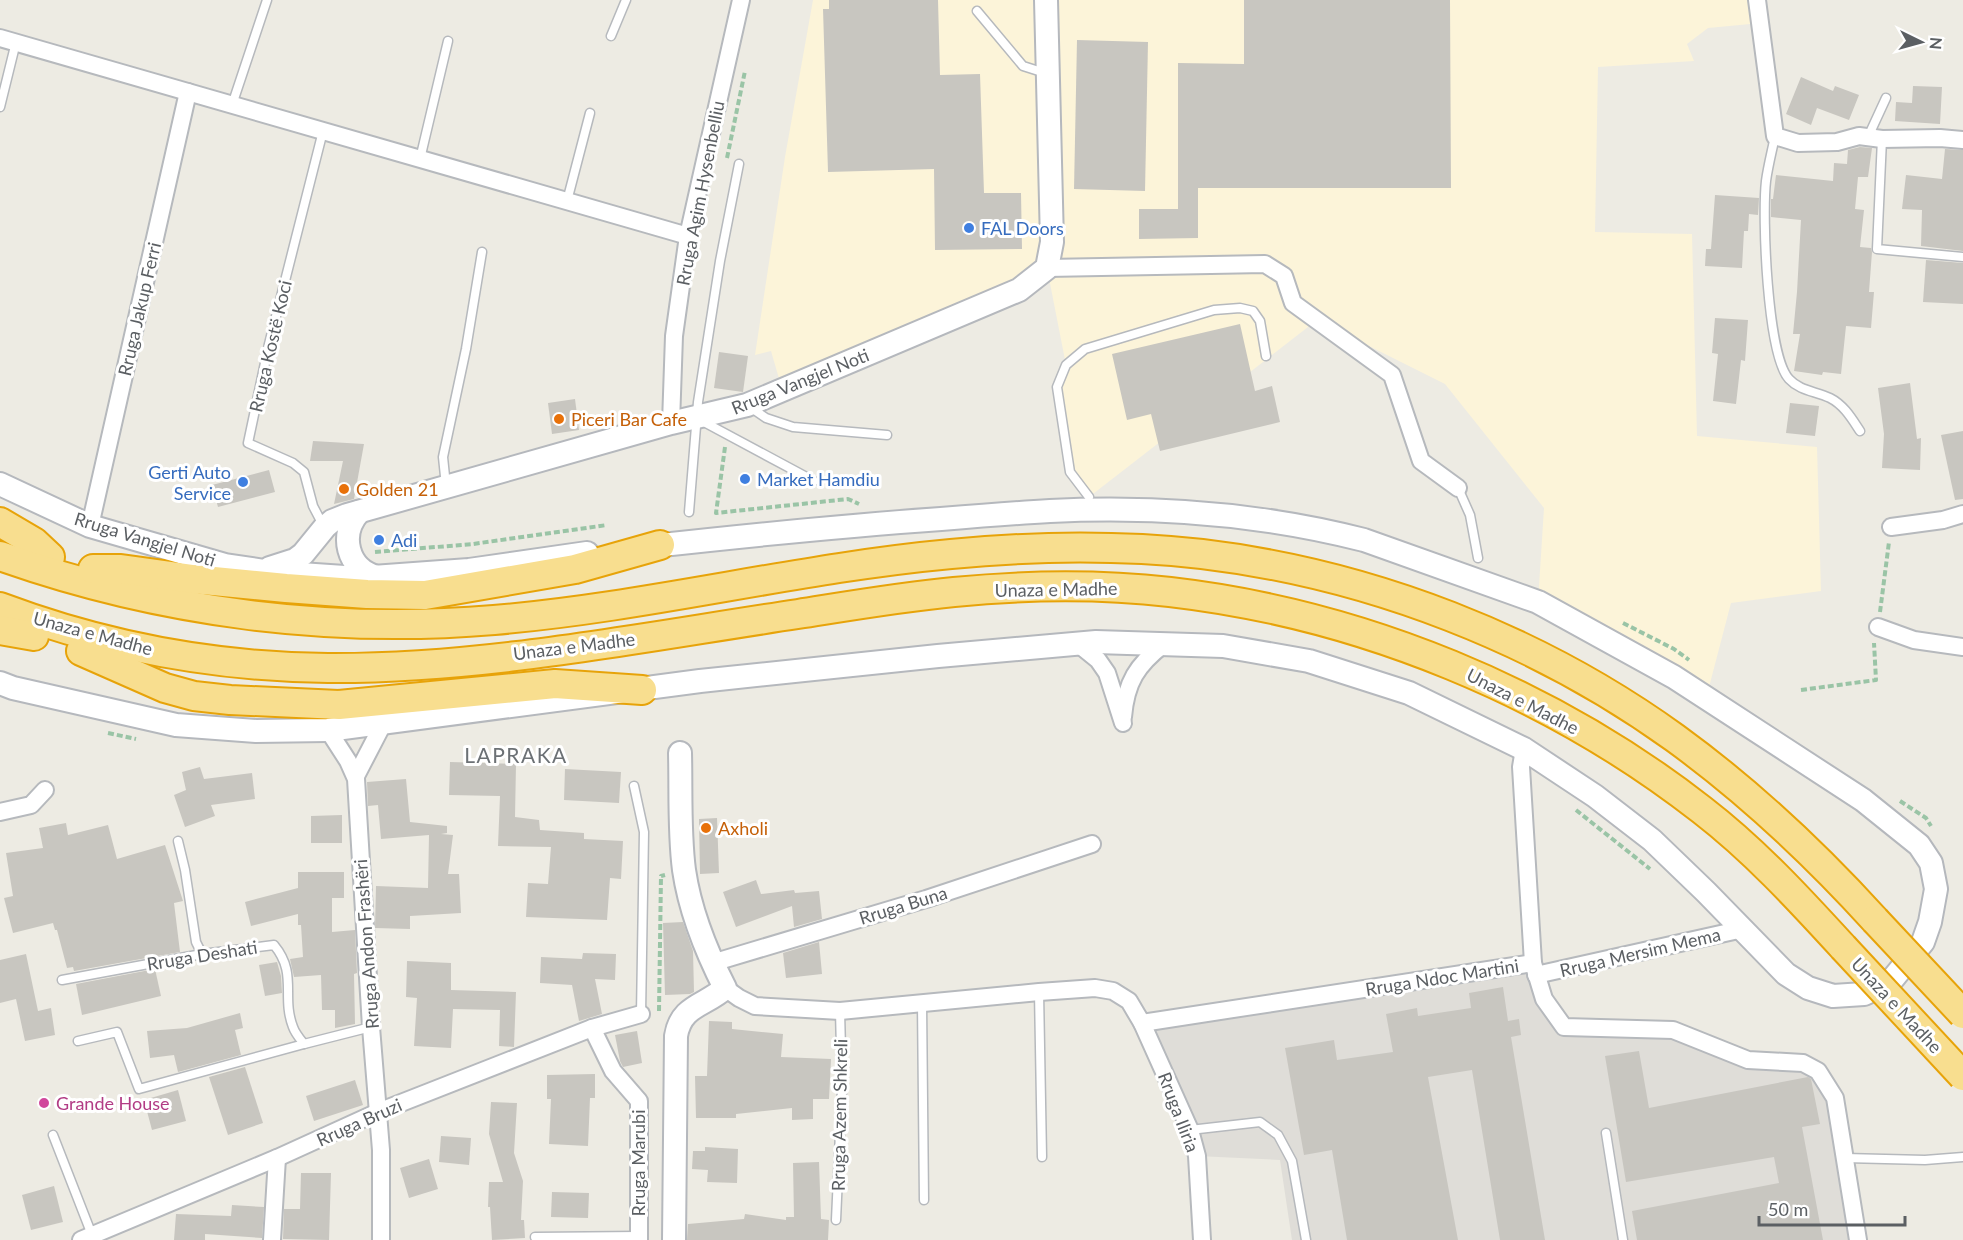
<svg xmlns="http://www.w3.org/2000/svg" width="1963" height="1240" font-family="Lato,sans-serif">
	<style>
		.commercial { fill: #fcf4d9 }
		.industrial { fill: #dfddd8 }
		.building { fill: #c8c6c0 }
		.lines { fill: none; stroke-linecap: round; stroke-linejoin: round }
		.lane-casing { stroke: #b6b9bd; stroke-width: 11 }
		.street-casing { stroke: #b6b9bd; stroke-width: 20 }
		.secondary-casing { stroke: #b5b8bd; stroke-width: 26 }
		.highway-casing { stroke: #e7a309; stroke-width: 32 }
		.path { stroke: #9ac4a6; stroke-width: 4; stroke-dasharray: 6 3; stroke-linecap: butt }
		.lane { stroke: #fff; stroke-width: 8 }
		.street { stroke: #fff; stroke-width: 16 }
		.secondary { stroke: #fff; stroke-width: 22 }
		.highway { stroke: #f8de8f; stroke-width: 28 }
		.highway-bridge-casing { stroke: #e7a309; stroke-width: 32; stroke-linecap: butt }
		.highway-bridge { stroke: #f8de8f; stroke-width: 28 }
		.shop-dot { fill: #3f7fe0; stroke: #fff; stroke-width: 2 }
		.food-dot { fill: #e8710a; stroke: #fff; stroke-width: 2 }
		.hotel-dot { fill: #d1479c; stroke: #fff; stroke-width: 2 }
		.labels { text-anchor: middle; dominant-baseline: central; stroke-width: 6; stroke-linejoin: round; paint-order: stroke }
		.street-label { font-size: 18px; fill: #5b5f63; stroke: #fff }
		.shop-label { font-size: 18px; fill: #366cbe; stroke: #fff; text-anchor: start }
		.food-label { font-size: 18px; fill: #c56008; stroke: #fff; text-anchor: start }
		.hotel-label { font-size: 18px; fill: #b23c85; stroke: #fff; text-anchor: start }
		.quarter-label { font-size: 21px; letter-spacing: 1.5px; fill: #6c7175; stroke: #fff }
	</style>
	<rect width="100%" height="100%" fill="#edebe3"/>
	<path class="commercial" d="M813 0H1757L1761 23 1708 28 1687 44 1694 61 1598 67 1595 232 1692 234 1697 436 1817 447 1821 591 1731 603 1708 691 1538 602 1544 508 1445 384 1317 320 1089 497 1070 472 1057 387 1066 365 1047 268 780 382 771 351 755 355 785 157Z"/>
	<path class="industrial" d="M1533 963 1564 1027 1673 1030 1748 1060 1803 1063 1835 1098 1858 1240H1292L1280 1160 1197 1156 1142 1023Z"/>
	<g class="building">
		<path d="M829 0H938L940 75 980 74 984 193H1021L1022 249 935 250 934 169 828 172 823 9H829Z"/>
		<path d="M1244 0H1450L1451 188H1198V238L1139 239V209H1178V63L1244 64Z"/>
		<path d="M1077 40 1148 42 1145 191 1074 189Z"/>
		<path d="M1801 77 1833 91 1835 86 1859 95 1849 120 1817 108 1811 125 1786 114Z"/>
		<path d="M1913 86 1942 87 1940 124 1895 121 1896 102 1912 103Z"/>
		<path d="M1860 147 1872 148 1868 177H1858L1855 209 1864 210 1860 247 1871 248 1872 252 1869 292H1874L1871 328 1846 326 1841 374 1823 372 1822 375 1794 371 1800 334H1793L1797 292 1801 220 1771 217V199H1773L1776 175 1833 181 1834 163 1847 164 1848 150Z"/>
		<path d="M1945 149 1963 150V251L1921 246 1922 210 1902 209 1906 175 1942 179Z"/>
		<path d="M1715 195 1759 198 1758 215 1749 214 1748 231H1744L1742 268 1705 266 1706 249H1711Z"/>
		<path d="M1926 260 1963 263V304L1923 302Z"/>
		<path d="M1715 318 1748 320 1745 361 1741 360 1736 404 1713 401 1718 354 1712 353Z"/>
		<path d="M1240 324 1255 391 1272 386 1280 422 1160 451 1151 414 1127 420 1112 354Z"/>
		<path d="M719 352 748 356 743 392 714 388Z"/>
		<path d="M1910 383 1917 439 1921 438 1920 470 1882 468 1884 434 1878 388Z"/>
		<path d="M575 399 579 430 552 434 548 403Z"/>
		<path d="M1790 403 1819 406 1815 436 1786 433Z"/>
		<path d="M1963 431V499L1955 500 1941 435Z"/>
		<path d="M313 441 364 444 354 499 334 504 343 461H310Z"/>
		<path d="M269 470 275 492 218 507 212 485Z"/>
		<path d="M450 762 516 764 515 817 539 820 540 830 584 833V839L623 841 621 879 610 878 607 920 526 917 528 883 548 884 551 847 498 846 500 796 449 795Z"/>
		<path d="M200 767 204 779 252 773 255 799 211 805 215 816 185 827 174 795 186 790 182 772Z"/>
		<path d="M565 769 621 772 619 803 564 800Z"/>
		<path d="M406 779 410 822 447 826V833L441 834 453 835 448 874H459L461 913 410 916V929L375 928 376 886 428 888 429 835 381 839 378 805 368 806 367 782Z"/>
		<path d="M342 815V843H311V816Z"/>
		<path d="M717 818 719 873 700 874 699 819Z"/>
		<path d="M66 823 68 835 108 825 117 859 165 845 183 901 174 903 180 952 74 971 73 967 67 968 57 930H55L53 923 13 933 4 898 13 896 6 853 43 848 39 828Z"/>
		<path d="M298 872H344V898H332V932L355 930 357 973 354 974 355 1024 335 1028V1010H322L321 975 294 977 290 959 303 957 301 925H298V914L251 926 245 902 298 888Z"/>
		<path d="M756 880 761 894 794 890 795 893 819 891 822 919 794 927 792 906 736 927 723 892Z"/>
		<path d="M683 922 693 951 694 992 690 994 665 995 663 923Z"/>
		<path d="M819 942 822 974 786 978 783 953Z"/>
		<path d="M583 953 616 954 615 980 595 979 602 1014 579 1021 572 985 540 983 541 957 582 959Z"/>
		<path d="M26 954 38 1011 51 1008 55 1035 25 1041 16 999 0 1003V960Z"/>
		<path d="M407 961 451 963V990L516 992 514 1047 499 1046 500 1010 453 1009 451 1048 414 1046 417 998 406 997Z"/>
		<path d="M277 962 281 976 282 993 265 996 259 965Z"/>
		<path d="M155 969 161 996 82 1015 76 984Z"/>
		<path d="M1503 987 1508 1021 1519 1019 1521 1035 1511 1037 1545 1240H1500L1472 1070 1428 1077 1458 1240H1347L1332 1150 1304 1155 1285 1048 1334 1040 1337 1060 1393 1052 1386 1014 1417 1008 1418 1016 1471 1008 1469 993Z"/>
		<path d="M240 1013 243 1028 235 1030 241 1055 178 1072 174 1055 150 1058 147 1031 187 1028Z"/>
		<path d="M709 1021 732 1022V1029L783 1034 781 1057 831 1059 829 1099H813V1119L792 1120V1108L736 1114V1118H696L695 1076H707Z"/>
		<path d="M637 1031 642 1063 623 1067 620 1061 615 1035Z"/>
		<path d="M1639 1051 1649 1108 1808 1077 1811 1079 1820 1124 1802 1127 1823 1240H1637L1632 1211 1779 1183 1774 1157 1626 1182 1605 1056Z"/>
		<path d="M245 1067 263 1123 228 1135 209 1077Z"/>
		<path d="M595 1074V1098H590L588 1146 549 1144 551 1099H547V1075Z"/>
		<path d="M355 1080 363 1105 314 1121 306 1096Z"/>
		<path d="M178 1090 186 1121 152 1130 144 1100Z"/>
		<path d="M491 1102 517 1103 514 1153 523 1181 521 1220H524L525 1238 492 1240 490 1207H488L489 1182H503L489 1134Z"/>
		<path d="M441 1136 471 1138 469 1165 439 1162Z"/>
		<path d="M705 1147 738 1149 737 1183 707 1182 708 1170 692 1169 693 1151H705Z"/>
		<path d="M429 1159 438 1189 409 1198 400 1168Z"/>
		<path d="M819 1162 821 1219 829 1220 828 1240H687L688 1224 744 1219 745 1214 786 1220V1217H794L793 1163Z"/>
		<path d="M301 1173H331L329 1240 283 1239 284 1209H300Z"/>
		<path d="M54 1186 63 1222 31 1230 22 1195Z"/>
		<path d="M552 1192 589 1193 588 1218 551 1217Z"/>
		<path d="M232 1205 264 1207 262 1238 205 1234V1240H174L176 1214 231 1216Z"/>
	</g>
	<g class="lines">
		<defs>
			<g id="lane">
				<path d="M977 11 1023 66 1045 73"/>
				<path d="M611 36 626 0"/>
				<path d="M232 105 267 0"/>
				<path d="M0 107 16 42"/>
				<path d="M323 131 269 344 248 443 293 463 304 472 313 506 324 527"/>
				<path d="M1775 136C1772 151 1768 166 1766 181 1762 216 1767 355 1789 379 1800 391 1815 391 1830 398 1844 405 1852 419 1860 431"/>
				<path d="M1868 137 1886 98"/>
				<path d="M1882 139 1877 249 1963 257"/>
				<path d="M420 159 448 41"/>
				<path d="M567 201 590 113"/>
				<path d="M750 407 766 418 793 427 887 435"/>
				<path d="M702 421 814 481"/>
				<path d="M446 486 443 457 466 349 482 252"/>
				<path d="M1458 488 1470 515 1478 558"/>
				<path d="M1089 497 1070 472 1057 387 1066 365 1085 349 1214 310 1240 308 1253 311 1260 321 1266 356"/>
				<path d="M689 512 698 402 720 261 739 164"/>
				<path d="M634 786 644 832 641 1014"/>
				<path d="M178 841 185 870 196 942 202 954"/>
				<path d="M62 980 202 954 274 945C298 974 281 996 293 1027 295 1033 300 1039 304 1044L371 1027"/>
				<path d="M1039 992 1042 1157"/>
				<path d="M922 1003 924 1200"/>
				<path d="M78 1041 117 1032 139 1089 304 1044"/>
				<path d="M1190 1130 1260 1122 1278 1135 1292 1161 1306 1240"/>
				<path d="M1606 1133 1623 1240"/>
				<path d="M53 1135 92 1235"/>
				<path d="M1845 1158 1925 1160 1963 1157"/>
				<path d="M836 1220 842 1089 840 1011"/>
				<path d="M535 1237 639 1236"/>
			</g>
			<g id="street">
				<path d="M1757 0 1775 136 1798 143 1837 142 1859 136 1882 139 1940 138 1963 140"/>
				<path d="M0 38 688 236"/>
				<path d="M1047 268 1265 264 1284 276 1293 303 1392 375 1421 461 1458 488"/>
				<path d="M671 423 674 336 688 236 741 0"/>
				<path d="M90 526 188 92"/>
				<path d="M1891 527 1943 520 1963 514"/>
				<path d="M1878 627 1914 640 1963 647"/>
				<path d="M1077 643 1098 660 1107 673 1123 723"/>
				<path d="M1123 717C1126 682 1137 665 1164 644"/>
				<path d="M328 730 348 761 356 779 371 1027 381 1150V1240"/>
				<path d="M1524 749 1521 767 1533 963 1544 999 1564 1027 1673 1030 1748 1060 1803 1063 1818 1071 1835 1098 1858 1240"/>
				<path d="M356 776 383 724"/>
				<path d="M0 812 31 805 45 790"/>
				<path d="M712 963 926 899 1092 844"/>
				<path d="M1536 975 1743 929"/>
				<path d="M725 988 739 998 755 1006 840 1011 1039 992 1095 988 1113 991 1129 1001 1142 1023 1190 1130 1197 1156 1202 1240"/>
				<path d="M1142 1023 1533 963"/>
				<path d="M592 1028 613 1071 639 1101V1240"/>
				<path d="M81 1240 277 1158 378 1112 592 1028 641 1014"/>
				<path d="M272 1240 277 1158"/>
			</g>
			<g id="secondary">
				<path d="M0 484 90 526 225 565 271 572 359 578 469 570 587 553"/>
				<path d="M359 512C339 534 347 569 377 577"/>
				<path d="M270 568 295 560 303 554 325 527 332 521 347 515 671 423 747 405 1019 290 1047 268 1052 242 1046 0"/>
				<path d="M0 683 13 688 176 725 256 731 328 730 700 681 938 656 1096 642 1223 646 1309 661 1409 693 1524 749 1595 796 1652 840 1706 892 1786 974 1808 988 1833 996 1864 994 1891 981 1923 942 1930 922 1936 889 1931 863 1919 845 1863 800 1674 677 1538 602 1364 540C1263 514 1155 506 1050 511 1014 513 977 516 941 519 842 526 743 536 644 547"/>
				<path d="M674 1240 676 1036C681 1005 705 1006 725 988 706 951 690 911 684 870 679 832 681 792 680 753"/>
			</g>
			<g id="highway">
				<path d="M0 522 34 542 50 557"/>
				<path d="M0 556C158 612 327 634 494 620 648 607 798 568 951 554 1034 546 1119 545 1202 554 1370 574 1538 639 1675 738 1748 791 1814 853 1875 920"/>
				<path d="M93 569H121L193 579 286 588 367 594 425 595 575 569 660 545"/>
				<path d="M0 607C104 646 217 667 328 668 485 669 643 637 798 614 849 606 901 597 954 592 1025 585 1099 584 1170 592 1361 614 1551 692 1702 810 1754 850 1799 899 1843 947"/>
				<path d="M0 630 34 636"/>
				<path d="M81 651 165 688 194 696 230 700 339 705 555 684 642 690"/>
			</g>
		</defs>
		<use href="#lane" class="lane-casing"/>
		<use href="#street" class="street-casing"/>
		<use href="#secondary" class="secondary-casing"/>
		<use href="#highway" class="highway-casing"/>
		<g class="path">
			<path d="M727 158 745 71"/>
			<path d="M725 447 716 513 848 499 859 504"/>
			<path d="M375 552 473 544 607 525"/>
			<path d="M1880 612 1889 542"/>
			<path d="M1623 623 1674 649 1689 660"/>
			<path d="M1801 690 1876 680 1874 643"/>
			<path d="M108 733 136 739"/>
			<path d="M1900 801 1926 818 1931 826"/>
			<path d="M1576 810 1650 869"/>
			<path d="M659 1011 661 876 665 875"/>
		</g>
		<use href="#lane" class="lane"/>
		<use href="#street" class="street"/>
		<use href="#secondary" class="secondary"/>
		<use href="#highway" class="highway"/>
		<defs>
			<g id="highway-bridge">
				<path d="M1875 920 1963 1014"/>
				<path d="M1843 947 1963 1076"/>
			</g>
		</defs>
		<use href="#highway-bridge" class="highway-bridge-casing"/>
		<use href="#highway-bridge" class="highway-bridge"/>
	</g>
	<g class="shop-dot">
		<circle cx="969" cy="228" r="6"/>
		<circle cx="745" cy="479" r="6"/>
		<circle cx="243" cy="482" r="6"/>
		<circle cx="379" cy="540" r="6"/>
	</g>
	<g class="food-dot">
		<circle cx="559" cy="419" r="6"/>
		<circle cx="344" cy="489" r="6"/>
		<circle cx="706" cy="828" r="6"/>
	</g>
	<circle class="hotel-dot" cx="44" cy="1103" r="6"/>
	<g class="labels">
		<g class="street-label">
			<text transform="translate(700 193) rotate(-79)">Rruga Agim Hysenbelliu</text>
			<text transform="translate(139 309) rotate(-77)">Rruga Jakup Ferri</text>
			<text transform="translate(270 346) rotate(-77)">Rruga Kostë Koci</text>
			<text transform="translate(800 381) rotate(-22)">Rruga Vangjel Noti</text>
			<text transform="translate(145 539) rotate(17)">Rruga Vangjel Noti</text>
			<text transform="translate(1056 589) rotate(-1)">Unaza e Madhe</text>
			<text transform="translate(93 633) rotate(15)">Unaza e Madhe</text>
			<text transform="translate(574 646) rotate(-7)">Unaza e Madhe</text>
			<text transform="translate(1523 701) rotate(27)">Unaza e Madhe</text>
			<text transform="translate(903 905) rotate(-17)">Rruga Buna</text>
			<text transform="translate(366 944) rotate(-94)">Rruga Andon Frashëri</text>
			<text transform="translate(1640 952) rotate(-13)">Rruga Mersim Mema</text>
			<text transform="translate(202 955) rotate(-9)">Rruga Deshati</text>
			<text transform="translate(1442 977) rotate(-9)">Rruga Ndoc Martini</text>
			<text transform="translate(1897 1005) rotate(47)">Unaza e Madhe</text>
			<text transform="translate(1179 1112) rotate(69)">Rruga Iliria</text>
			<text transform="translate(839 1115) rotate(-89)">Rruga Azem Shkreli</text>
			<text transform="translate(359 1122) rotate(-24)">Rruga Bruzi</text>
			<text transform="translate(638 1163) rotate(-90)">Rruga Marubi</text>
		</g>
		<g class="shop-label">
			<text x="981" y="228">FAL Doors</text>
			<text x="231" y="472" text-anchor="end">Gerti Auto<tspan x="231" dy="21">Service</tspan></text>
			<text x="757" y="479">Market Hamdiu</text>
			<text x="391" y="540">Adi</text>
		</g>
		<g class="food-label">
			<text x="571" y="419">Piceri Bar Cafe</text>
			<text x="356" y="489">Golden 21</text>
			<text x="718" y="828">Axholi</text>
		</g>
		<g class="hotel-label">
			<text x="56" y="1103">Grande House</text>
		</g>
		<g class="quarter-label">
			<text x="516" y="754">LAPRAKA</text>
		</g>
	</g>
	<g transform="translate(1921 42) rotate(95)" stroke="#ffffff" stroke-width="4.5" paint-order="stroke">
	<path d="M0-4.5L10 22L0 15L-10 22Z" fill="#5b5f63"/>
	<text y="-9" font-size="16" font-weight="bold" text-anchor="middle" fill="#5b5f63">N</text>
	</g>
	<path d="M1759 1216v9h146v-9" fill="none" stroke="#5b5f63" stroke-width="3"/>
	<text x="1768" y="1216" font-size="18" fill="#5b5f63" stroke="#ffffff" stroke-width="4.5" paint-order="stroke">50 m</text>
</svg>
